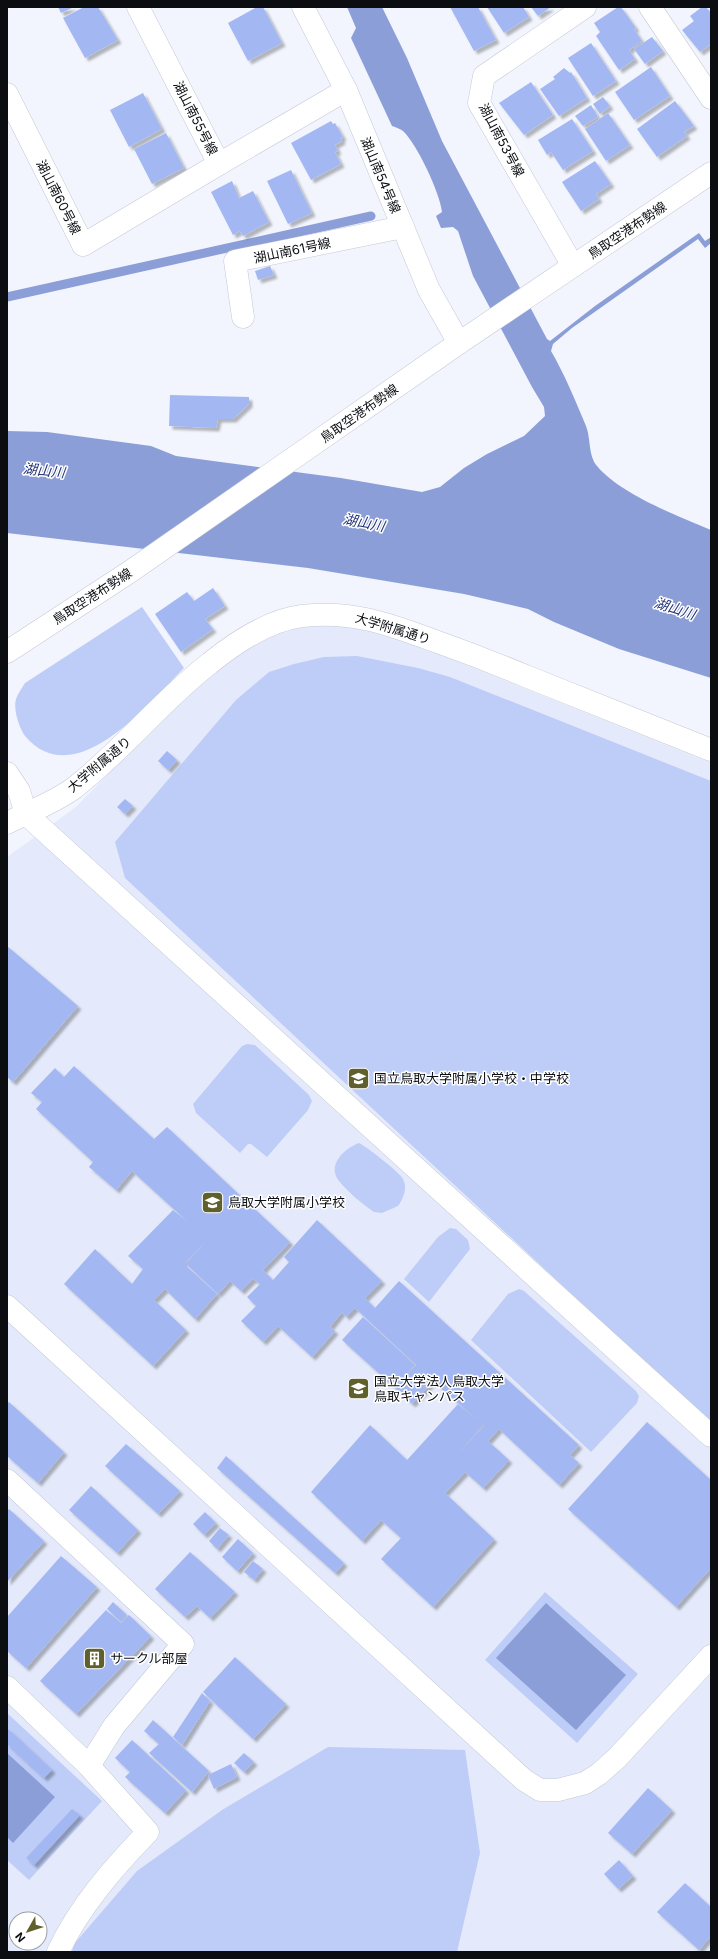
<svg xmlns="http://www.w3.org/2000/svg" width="718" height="1959" font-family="Inter,'Noto Sans JP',sans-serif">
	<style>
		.built { fill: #e4eafb; fill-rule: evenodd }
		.green { fill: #becdf7 }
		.water { fill: #8b9ed8 }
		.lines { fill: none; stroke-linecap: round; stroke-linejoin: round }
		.stream { stroke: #8b9ed8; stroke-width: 9 }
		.building { fill: #a3b7f3; filter: url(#shadow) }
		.minor-casing { stroke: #c4c9d6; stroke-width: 23 }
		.major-casing { stroke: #c4c9d6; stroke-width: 23 }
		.minor { stroke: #fff; stroke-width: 22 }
		.major { stroke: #fff; stroke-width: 22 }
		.labels { text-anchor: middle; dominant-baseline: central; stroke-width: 3; stroke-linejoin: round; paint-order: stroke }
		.street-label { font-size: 13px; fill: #0b0d11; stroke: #fff }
		.poi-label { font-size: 13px; fill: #0b0d11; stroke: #fff; text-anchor: start }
		.water-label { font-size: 14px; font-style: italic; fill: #253479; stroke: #fff }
	</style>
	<defs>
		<filter id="shadow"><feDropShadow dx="3.5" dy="3.5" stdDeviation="1" flood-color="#0004"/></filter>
	</defs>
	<rect width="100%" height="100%" fill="#f2f5fe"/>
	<path class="built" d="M319 622 355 624 394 636 711 763V1952H7V857L76 807 177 703 243 649 285 629ZM16 1919H40V1943H16Z"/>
	<g class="green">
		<path d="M142 607 184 668C149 703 75 795 25 736 19 728 13 709 16 699 18 693 22 688 25 683Z"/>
		<path d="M357 656 418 668 450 677 711 781V1424L125 878 115 842 236 700 269 672 294 664 324 657Z"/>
		<path d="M247 1044 255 1045 309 1095 312 1101 308 1110 267 1157 251 1144H248L240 1153 196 1113 193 1104 242 1046Z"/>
		<path d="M359 1143C367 1147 399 1172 403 1179 408 1188 403 1199 398 1206L382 1213 374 1212C362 1204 348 1192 339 1181 326 1165 345 1148 359 1143Z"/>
		<path d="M450 1228 456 1229 468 1240 470 1249 429 1302 404 1279 438 1237Z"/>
		<path d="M519 1289 524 1291 636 1391 639 1396 637 1403 591 1452 471 1340 508 1294Z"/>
		<path d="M545 1592 638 1674 577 1743 485 1660Z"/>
		<path d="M7 1713 102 1801 29 1880 7 1860Z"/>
		<path d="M328 1747 465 1750 480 1853 457 1952H72L74 1944 137 1871 222 1810Z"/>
	</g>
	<g class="water">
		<path d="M347 7H382L407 58 442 141 547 339 550 341 595 306 699 233 705 241 711 237V243L705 248 698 239 572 328 553 344 551 351C564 373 576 402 586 426 591 439 588 455 597 466 620 494 678 516 711 530V678L619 649 554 622 528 609 464 594 308 568 7 533V431L47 432 151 446 176 456 341 478 422 492 440 487 464 468 487 454 524 436 545 416 544 407 532 387 473 276 458 231 453 227 441 228 436 216 442 212C440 193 417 144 403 131 400 129 396 127 392 126L351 38 356 28Z"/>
		<path d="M546 1603 626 1675 576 1730 496 1658Z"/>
		<path d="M7 1753 55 1797 13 1843 7 1837Z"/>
	</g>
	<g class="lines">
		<path class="stream" d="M7 297 371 216"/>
	</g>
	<g class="building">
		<path d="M58 7H74L61 13Z"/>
		<path d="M84 7H98L118 40 85 58 63 18Z"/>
		<path d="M257 7H263L282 43 248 61 228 23Z"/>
		<path d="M450 7H478L496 40 474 51Z"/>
		<path d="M487 7H523L529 17 504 33Z"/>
		<path d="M531 7H551L538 16Z"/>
		<path d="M618 7H621L636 28 634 29 642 41 629 50 635 59 619 70 596 36 600 32 594 23Z"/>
		<path d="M702 7H706L711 13V44L700 52 682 30 694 21 690 16Z"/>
		<path d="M652 37 663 51 645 64 634 49Z"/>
		<path d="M591 43 616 81 593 96 568 58Z"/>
		<path d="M651 67 670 96 634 120 615 92Z"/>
		<path d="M564 68 570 73 571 72 587 98 559 116 540 89 555 79 553 77Z"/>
		<path d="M531 82 553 115 524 135 499 103Z"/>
		<path d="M143 93 162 129 129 147 110 110Z"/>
		<path d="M603 97 610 106 600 114 593 104Z"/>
		<path d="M675 101 694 126 684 132 687 136 657 157 637 129Z"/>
		<path d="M591 105 598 117 583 126 575 116Z"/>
		<path d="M608 113 630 145 606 161 585 129Z"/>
		<path d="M572 119 593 151 563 170 551 152 547 155 538 140Z"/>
		<path d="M331 121 333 124 335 123 343 137 341 138 342 141 335 145 338 151 335 152 341 164 311 180 291 143Z"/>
		<path d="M166 133 184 168 152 184 134 149Z"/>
		<path d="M595 161 611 184 596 194 599 199 581 211 562 182Z"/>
		<path d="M291 170 312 213 288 224 267 181Z"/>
		<path d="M232 181 239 198 253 191 269 222 243 236 240 231 233 235 211 192Z"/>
		<path d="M270 266 274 275 258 280 255 271Z"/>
		<path d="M170 395 249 397V404L233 419H218L216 428 169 426Z"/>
		<path d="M213 588 225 606 205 619 213 629 181 652 155 614 187 592 194 601Z"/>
		<path d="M167 751 177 760 168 770 158 761Z"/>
		<path d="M125 799 133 806 125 814 117 807Z"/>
		<path d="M7 946 78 1006 13 1082 7 1077Z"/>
		<path d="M74 1066 154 1139 167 1127 290 1242 263 1270 273 1280 289 1262 284 1257 317 1220 382 1281 365 1298 375 1308 399 1281 579 1445 570 1455 579 1463 559 1485 499 1429 488 1441 509 1460 483 1488 453 1461 465 1472 445 1493 494 1539 433 1607 381 1559 401 1538 381 1520 362 1541 311 1492 370 1425 407 1460 458 1404 483 1425 455 1457 484 1426 433 1381 412 1404 395 1388 416 1365 355 1308 346 1317 342 1312 330 1327 335 1331 312 1357 278 1326 263 1342 241 1321 256 1306 247 1297 260 1284 253 1279 241 1291 230 1281 218 1294 186 1264 207 1240 184 1264 217 1294 195 1319 165 1289 154 1300 186 1330 153 1366 64 1284 95 1249 132 1284 143 1269 128 1256 173 1210 188 1222 132 1171 116 1190 89 1167 93 1162 36 1109 42 1102 31 1093 55 1068 64 1077Z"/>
		<path d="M363 1317 415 1365 394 1387 342 1340Z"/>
		<path d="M9 1402 64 1452 38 1483 7 1456V1404Z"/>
		<path d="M647 1422 711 1480V1568L676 1607 568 1509Z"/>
		<path d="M126 1444 180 1491 158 1514 105 1466Z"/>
		<path d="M226 1456 344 1563 335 1573 217 1468Z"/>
		<path d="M91 1486 138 1530 117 1553 69 1510Z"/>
		<path d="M9 1509 44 1541 7 1582V1511Z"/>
		<path d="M205 1512 216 1523 204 1535 193 1524Z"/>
		<path d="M220 1528 229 1535 217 1549 209 1541Z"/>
		<path d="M238 1539 253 1553 237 1571 222 1557Z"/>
		<path d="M190 1552 235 1592 210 1618 197 1606 185 1617 155 1589Z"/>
		<path d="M61 1556 97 1587 26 1668 7 1651V1617Z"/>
		<path d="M253 1561 263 1569 254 1580 244 1572Z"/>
		<path d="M113 1602 127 1615 121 1622 107 1609Z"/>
		<path d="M106 1610 121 1623 129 1615 151 1636 76 1714 40 1681Z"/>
		<path d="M235 1657 286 1704 253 1739 203 1692Z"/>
		<path d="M202 1693 210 1701 182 1745 173 1737Z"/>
		<path d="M153 1720 209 1771 192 1792 149 1753 159 1744 144 1731Z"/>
		<path d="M7 1728 52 1770 44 1778 7 1744Z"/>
		<path d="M132 1740 186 1790 165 1813 125 1777 130 1772 115 1758Z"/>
		<path d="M244 1753 254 1762 244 1772 234 1763Z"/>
		<path d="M231 1764 237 1777 214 1789 208 1775Z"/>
		<path d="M648 1788 672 1810 632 1854 608 1833Z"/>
		<path d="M72 1809 80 1815 34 1865 26 1858Z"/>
		<path d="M619 1860 633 1876 618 1889 604 1874Z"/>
		<path d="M685 1883 711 1907V1936L699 1950 657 1912Z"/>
	</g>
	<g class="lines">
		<defs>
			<g id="minor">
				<path d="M138 7 219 164 346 90"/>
				<path d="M303 7 346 90 429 290 459 343"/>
				<path d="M650 7 711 98"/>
				<path d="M7 94 83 245 219 164"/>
				<path d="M573 266 479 103 484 76 585 7"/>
				<path d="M243 317 235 261 403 227"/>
				<path d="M7 773 19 791 26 814 711 1436"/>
				<path d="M7 823C27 813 57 801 74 788 123 750 162 700 210 663 236 642 269 620 302 616 352 610 389 624 435 641 466 652 497 664 528 677 589 701 650 726 711 750"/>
				<path d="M7 1306 524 1780 540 1790H558L585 1783 599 1774 617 1758 711 1656"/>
				<path d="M7 1480 183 1644 114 1726 89 1766"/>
				<path d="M7 1687 89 1766 148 1832C113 1868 79 1907 58 1952"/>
			</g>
			<path id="major" d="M7 652 131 571 459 343 711 173"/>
		</defs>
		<use href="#minor" class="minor-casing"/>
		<use href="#major" class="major-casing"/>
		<use href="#minor" class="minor"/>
		<use href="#major" class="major"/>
	</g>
	<defs>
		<symbol id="school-square" viewBox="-11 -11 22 22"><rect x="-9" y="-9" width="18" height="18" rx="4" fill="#60602c" stroke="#fff"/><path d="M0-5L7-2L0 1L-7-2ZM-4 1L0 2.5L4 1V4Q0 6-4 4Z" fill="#fff"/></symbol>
		<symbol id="university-square" viewBox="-11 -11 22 22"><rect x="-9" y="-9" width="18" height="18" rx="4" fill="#60602c" stroke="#fff"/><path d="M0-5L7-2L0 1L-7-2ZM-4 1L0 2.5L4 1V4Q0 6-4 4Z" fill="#fff"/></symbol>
		<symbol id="building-square" viewBox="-11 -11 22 22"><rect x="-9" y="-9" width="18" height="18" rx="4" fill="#60602c" stroke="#fff"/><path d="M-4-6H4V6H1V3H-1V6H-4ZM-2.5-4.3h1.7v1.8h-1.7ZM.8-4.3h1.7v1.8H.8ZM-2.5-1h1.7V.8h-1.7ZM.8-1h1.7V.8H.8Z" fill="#fff"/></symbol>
	</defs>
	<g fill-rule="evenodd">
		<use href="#school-square" x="346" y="1066" width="25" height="25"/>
		<use href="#school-square" x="200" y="1190" width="25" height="25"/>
		<use href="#university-square" x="346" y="1376" width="25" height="25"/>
		<use href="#building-square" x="82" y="1646" width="25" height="25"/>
	</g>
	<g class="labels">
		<g class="street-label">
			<text transform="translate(196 118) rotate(63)">湖山南55号線</text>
			<text transform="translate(502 140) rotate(62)">湖山南53号線</text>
			<text transform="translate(381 175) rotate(67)">湖山南54号線</text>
			<text transform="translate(59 197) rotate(63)">湖山南60号線</text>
			<text transform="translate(627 230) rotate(-34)">鳥取空港布勢線</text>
			<text transform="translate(292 250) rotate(-12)">湖山南61号線</text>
			<text transform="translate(359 413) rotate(-35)">鳥取空港布勢線</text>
			<text transform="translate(92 596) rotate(-33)">鳥取空港布勢線</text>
			<text transform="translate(393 628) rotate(17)">大学附属通り</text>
			<text transform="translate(99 764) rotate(-40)">大学附属通り</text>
		</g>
		<g class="poi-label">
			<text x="374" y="1078">国立鳥取大学附属小学校・中学校</text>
			<text x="228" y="1202">鳥取大学附属小学校</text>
			<text x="374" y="1381">国立大学法人鳥取大学<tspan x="374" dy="15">鳥取キャンパス</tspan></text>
			<text x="110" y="1658">サークル部屋</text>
		</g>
		<g class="water-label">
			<text transform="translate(44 470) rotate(6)">湖山川</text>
			<text transform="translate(364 522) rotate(11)">湖山川</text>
			<text transform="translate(675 608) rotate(18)">湖山川</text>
		</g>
	</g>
	<rect width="718" height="1959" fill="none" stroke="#0b0d11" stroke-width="16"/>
	<g transform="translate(28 1931) rotate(231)"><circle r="19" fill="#ffffff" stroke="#9d9ea0"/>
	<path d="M0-3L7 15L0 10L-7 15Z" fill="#60602c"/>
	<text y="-6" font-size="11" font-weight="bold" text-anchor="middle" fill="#0b0d11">N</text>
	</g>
</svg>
